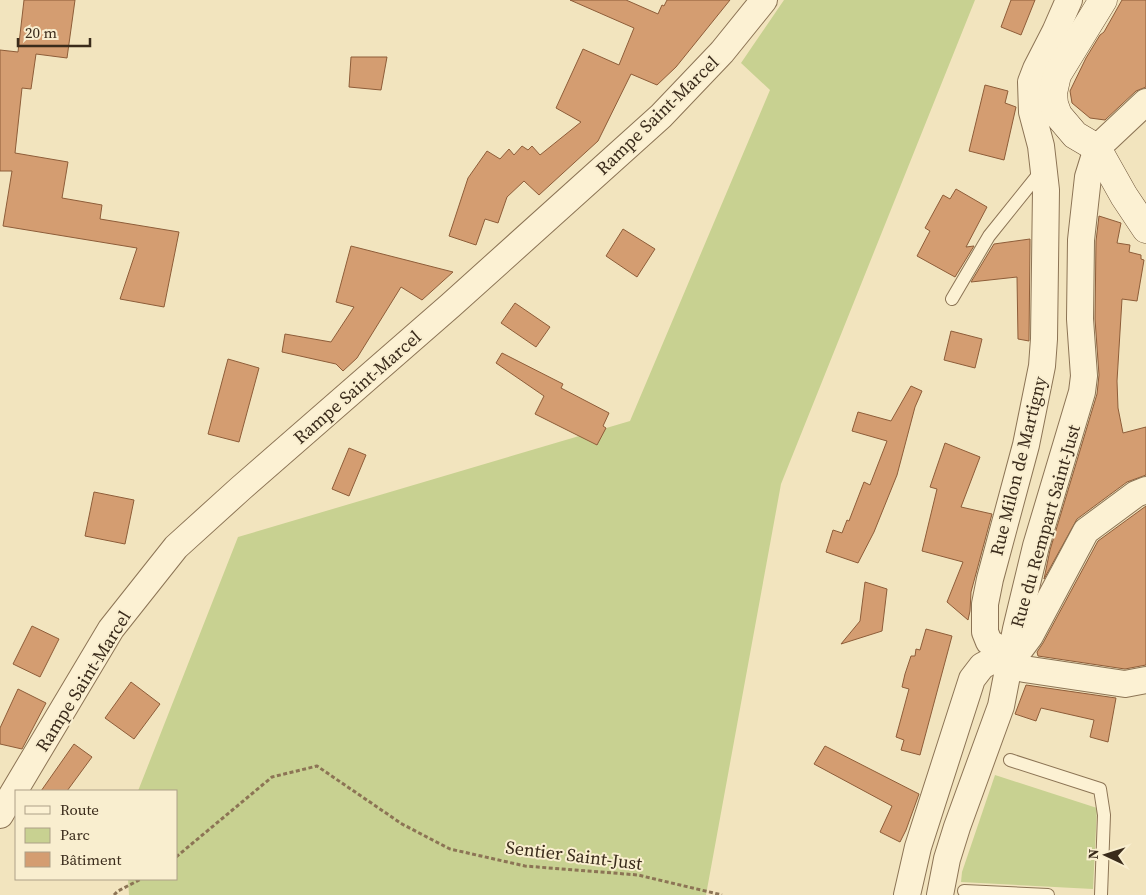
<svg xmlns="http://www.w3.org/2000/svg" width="1146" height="895" font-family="'Source Serif 4',serif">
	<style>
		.green { fill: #c8d191 }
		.building { fill: #d49d71; stroke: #8e5d39 }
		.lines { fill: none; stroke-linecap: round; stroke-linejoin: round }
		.lane-casing { stroke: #8c7455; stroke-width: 14 }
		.street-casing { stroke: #8c7455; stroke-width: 28 }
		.secondary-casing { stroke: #6e5539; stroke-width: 29 }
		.path { stroke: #8c7455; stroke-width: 3; stroke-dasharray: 4 2.5; stroke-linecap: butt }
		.lane { stroke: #fcf1d3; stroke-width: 12 }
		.street { stroke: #fcf1d3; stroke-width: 26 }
		.secondary { stroke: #fcf1d3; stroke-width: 28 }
		.labels { text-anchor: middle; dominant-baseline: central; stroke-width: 4; stroke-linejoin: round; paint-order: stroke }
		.street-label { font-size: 18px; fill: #3a2b1b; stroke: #f9eecf }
	</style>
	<rect width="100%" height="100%" fill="#f2e4be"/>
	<g class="green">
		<path d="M784 0H975L781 484 706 895H129L128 879H176V791H138L238 537 630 421 770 90 741 63Z"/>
		<path d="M995 775 1097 808 1093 889 961 882 962 872Z"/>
	</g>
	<g class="building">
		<path d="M24 0H75L67 58 36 54 31 89 22 88 15 153 68 162 62 198 102 205 100 219 179 232 164 307 120 299 137 248 3 226 12 171H0V50L18 52Z"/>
		<path d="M570 0H626L658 14 662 5 664 6 667 0H730L676 67 657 85 631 74 598 141 539 195 524 181 507 197 498 223 485 219 476 245 449 236 468 178 487 151 500 159 509 149 514 155 522 146 528 150 532 146 540 155 581 122 556 108 583 49 619 65 634 28Z"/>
		<path d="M1011 0H1035L1021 35 1001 27Z"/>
		<path d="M1122 0H1146V87L1136 91 1105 120 1090 118 1072 103 1070 91 1086 58 1100 35 1104 32Z"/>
		<path d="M351 57H387L381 90 349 87Z"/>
		<path d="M985 85 1008 91 1005 103 1016 107 1004 160 969 151Z"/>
		<path d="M956 189 987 207 966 247 974 246 955 277 917 256 930 231 925 228 943 195 950 199Z"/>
		<path d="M1099 216 1121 223 1117 243 1130 245 1129 252 1141 255V259L1144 260 1137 301 1122 299 1117 381 1118 408 1123 433 1146 427V475L1127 482 1077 519 1044 579 1050 550 1097 394 1099 375 1095 319 1096 241Z"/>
		<path d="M623 229 655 249 637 277 606 256Z"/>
		<path d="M1030 239V245L1029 341 1018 339 1017 277 971 282 994 244Z"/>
		<path d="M351 246 453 272 422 300 401 287 357 358 343 371 336 364 282 352 285 334 331 342 354 307 336 302Z"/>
		<path d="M515 303 550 327 536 347 501 323Z"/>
		<path d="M951 331 982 339 975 368 944 360Z"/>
		<path d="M502 353 563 384 561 388 609 413 603 426 606 428 597 445 535 414 544 396 496 363Z"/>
		<path d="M228 359 259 368 239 442 208 434Z"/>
		<path d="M911 386 922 391 915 407 897 475 874 532 858 563 826 552 833 530 842 533 847 520 849 521 864 482 870 485 887 441 852 431 858 412 891 421Z"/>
		<path d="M945 443 980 457 961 507 992 514 971 592 970 611 968 620 947 602 963 562 922 551 937 489 930 487Z"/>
		<path d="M349 448 366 455 349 496 332 489Z"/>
		<path d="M94 492 134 500 125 544 85 536Z"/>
		<path d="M1146 506V665L1125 669 1038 656 1037 652 1043 643 1098 541Z"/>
		<path d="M865 582 887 589 882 631 841 644 860 621Z"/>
		<path d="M32 626 59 639 40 677 13 664Z"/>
		<path d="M926 629 952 636 920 755 901 750 904 740 896 737 909 689 902 687 905 674 911 656H915L916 649 920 650Z"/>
		<path d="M131 682 160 704 134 739 105 718Z"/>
		<path d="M1026 685 1116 698 1108 742 1090 737 1094 720 1041 708 1036 721 1015 714Z"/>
		<path d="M18 689 46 703 22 749 0 744V728Z"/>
		<path d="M74 744 92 757 67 791H41Z"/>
		<path d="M825 746 919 794 906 830 900 842 880 832 892 806 814 764Z"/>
	</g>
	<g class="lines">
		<defs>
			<g id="lane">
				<path d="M952 299 989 236 1042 170"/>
				<path d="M1010 760 1100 789 1104 815 1101 895"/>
				<path d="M964 891 1048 895"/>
			</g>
			<g id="street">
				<path d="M1069 0 1055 32 1036 69 1031 82 1032 112 1041 146 1046 190 1044 339 1042 366 1026 445 990 579 985 604V632L989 642 1010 655 1024 669 1125 684 1146 680"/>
				<path d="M0 815 111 629 176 547 240 489 451 305 661 116 722 52 764 0"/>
				<path d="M907 895 918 847 972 679 982 666 995 659 1010 655 1021 648 1030 636 1086 531 1136 494 1146 490"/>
				<path d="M940 895 947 859 957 827 1001 706 1016 629 1036 546 1082 392 1084 376 1080 319 1081 240 1088 177 1097 148 1146 102"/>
			</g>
			<path id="secondary" d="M1103 0 1057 75 1053 93 1054 104 1058 115 1075 135 1097 148 1124 196 1146 229"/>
		</defs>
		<use href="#lane" class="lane-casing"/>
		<use href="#street" class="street-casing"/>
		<use href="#secondary" class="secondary-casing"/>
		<g class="path">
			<path d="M176 857 272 777 317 766 402 824 450 849 525 866 638 875 722 895"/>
			<path d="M114 895 118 891 141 879"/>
		</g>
		<use href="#lane" class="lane"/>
		<use href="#street" class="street"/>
		<use href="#secondary" class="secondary"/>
	</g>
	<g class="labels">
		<g class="street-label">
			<text transform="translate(657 115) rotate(-44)">Rampe Saint-Marcel</text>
			<text transform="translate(357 387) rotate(-41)">Rampe Saint-Marcel</text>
			<text transform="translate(1018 466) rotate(-76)">Rue Milon de Martigny</text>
			<text transform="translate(1045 526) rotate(-74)">Rue du Rempart Saint-Just</text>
			<text transform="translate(83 681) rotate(-58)">Rampe Saint-Marcel</text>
			<text transform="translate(574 855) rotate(7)">Sentier Saint-Just</text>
		</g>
	</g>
	<rect x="15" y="790" width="162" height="90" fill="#f9eecf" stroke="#ada087"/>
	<rect x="25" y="806" width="25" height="8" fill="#fcf1d3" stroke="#ada087"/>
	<text x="60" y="815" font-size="15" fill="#3a2b1b">Route</text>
	<rect x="25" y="828" width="25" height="15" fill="#c8d191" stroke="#ada087"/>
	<text x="60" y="840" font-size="15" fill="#3a2b1b">Parc</text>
	<rect x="25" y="852" width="25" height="15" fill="#d49d71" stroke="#ada087"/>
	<text x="60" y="865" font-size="15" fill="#3a2b1b">Bâtiment</text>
	<g transform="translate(1106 855) rotate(274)" stroke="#f9eecf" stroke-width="4" paint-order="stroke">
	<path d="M0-4L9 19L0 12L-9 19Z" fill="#3a2b1b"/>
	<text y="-8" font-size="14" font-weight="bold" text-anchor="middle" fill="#3a2b1b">N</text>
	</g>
	<path d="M18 38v8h72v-8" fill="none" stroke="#3a2b1b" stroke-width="2.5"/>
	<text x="25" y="38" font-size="15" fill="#3a2b1b" stroke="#f9eecf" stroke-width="4" paint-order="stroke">20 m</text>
</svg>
